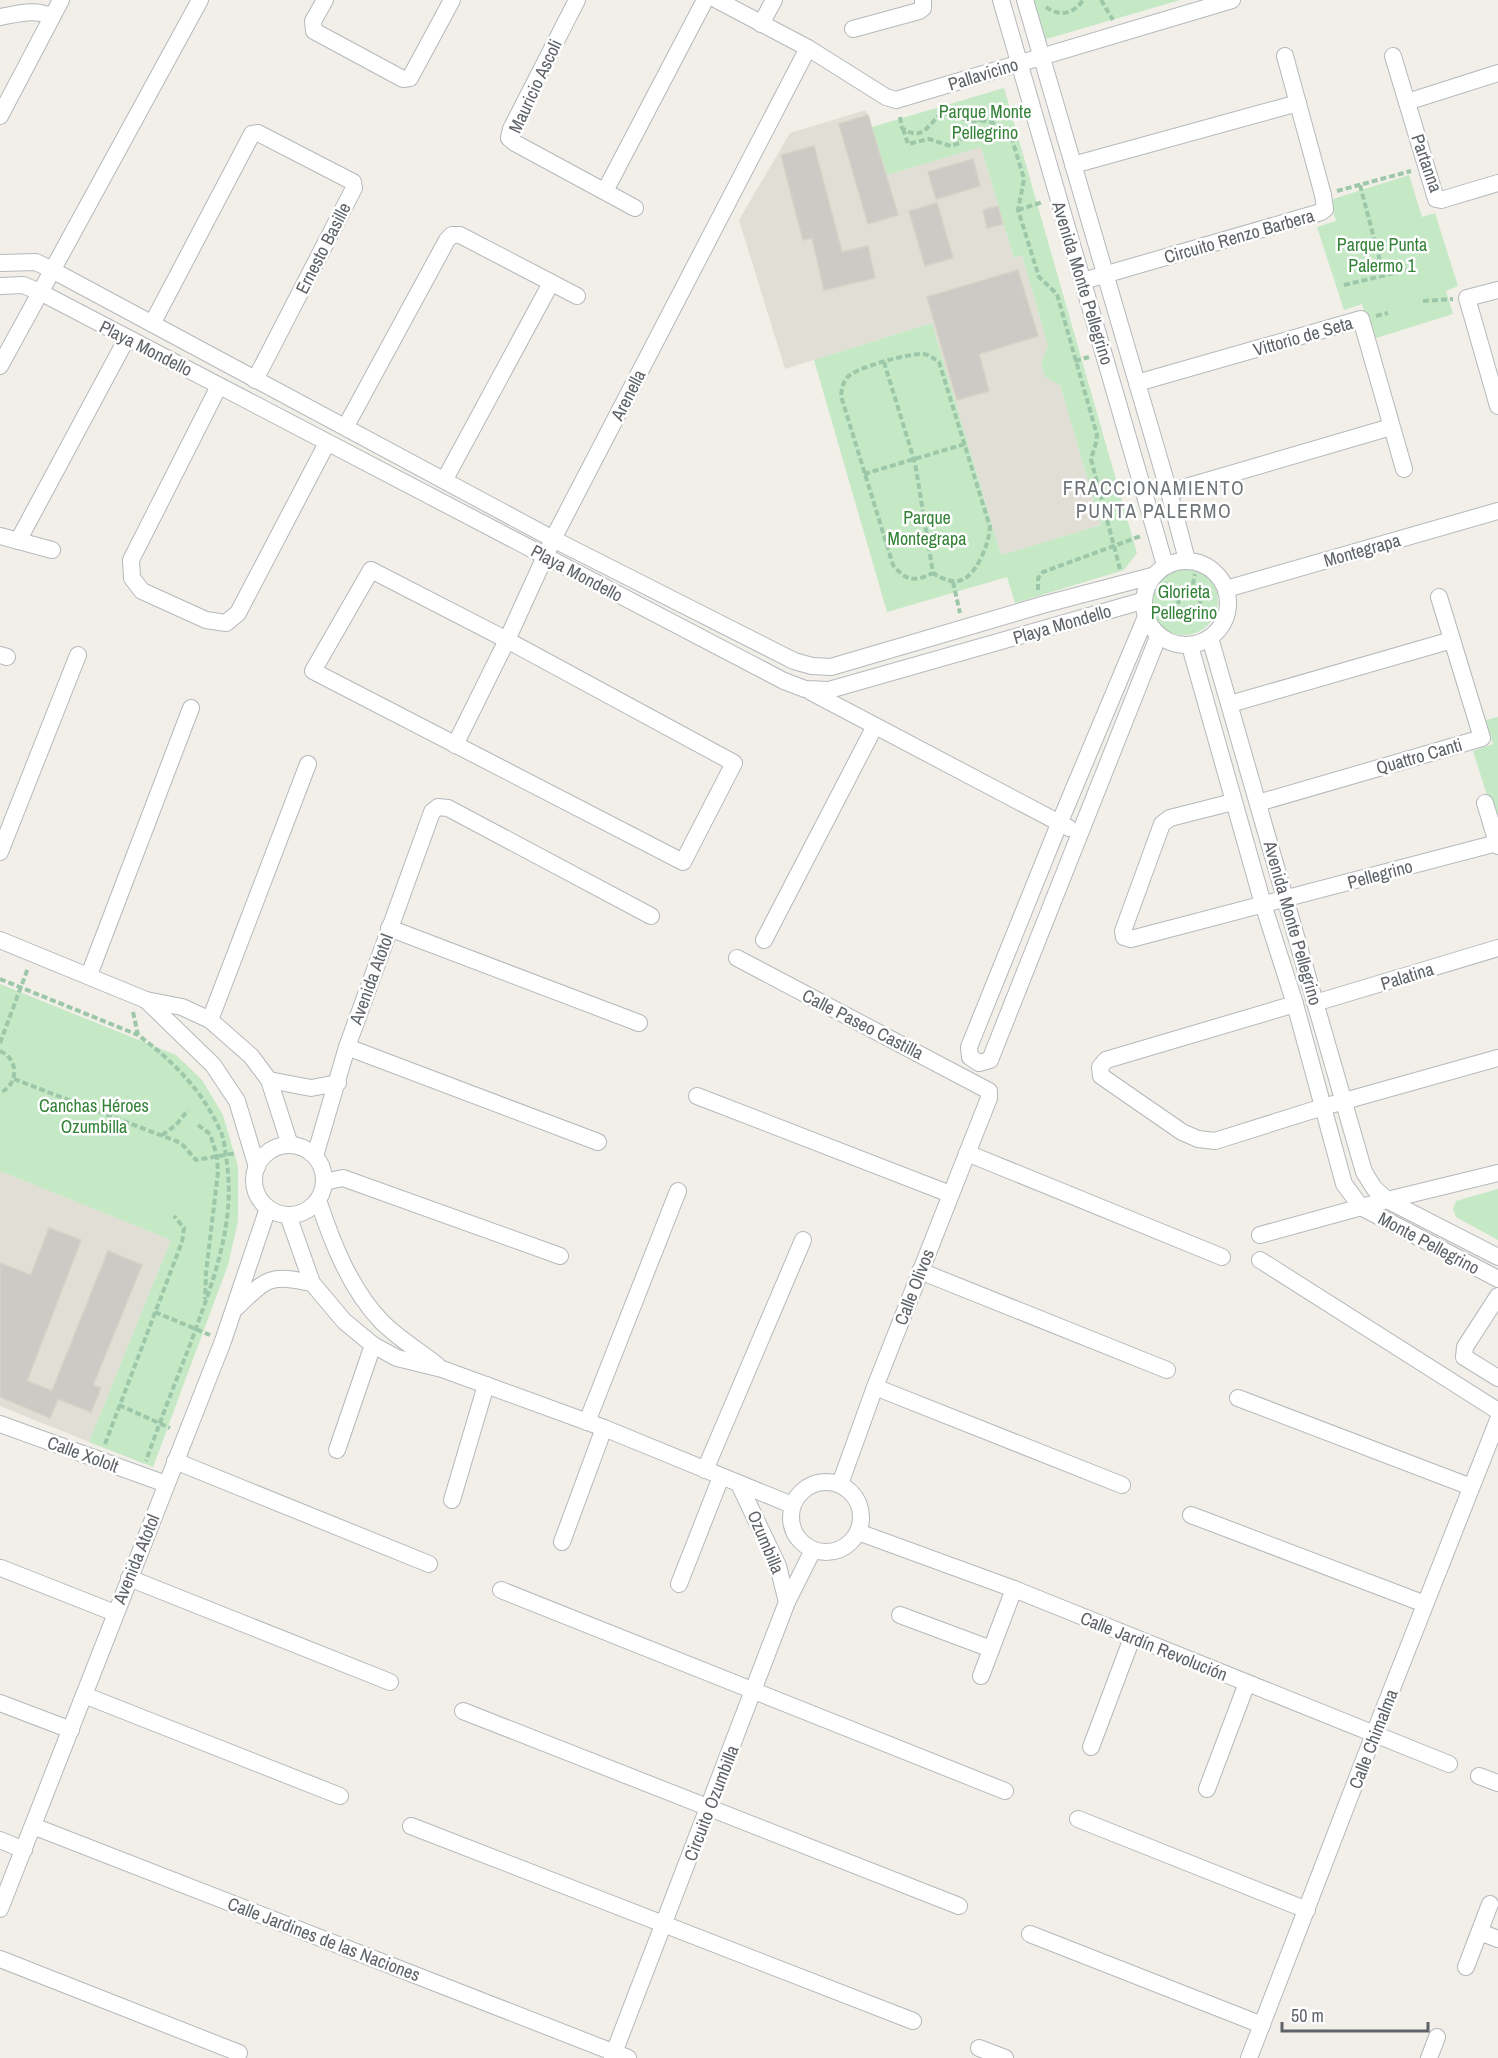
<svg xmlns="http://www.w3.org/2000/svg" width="1498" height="2058" font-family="'Archivo Narrow',sans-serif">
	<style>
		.education { fill: #e1ded6 }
		.green { fill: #c5e8c5 }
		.building { fill: #cccac5; stroke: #d6d1c6; stroke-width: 1.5 }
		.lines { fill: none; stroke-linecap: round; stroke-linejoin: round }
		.minor-casing { stroke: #b5b8bc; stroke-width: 18 }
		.path { stroke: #9cc7a9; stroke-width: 4; stroke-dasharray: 6 3; stroke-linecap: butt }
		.minor { stroke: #fff; stroke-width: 16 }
		.labels { text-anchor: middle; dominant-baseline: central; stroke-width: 5; stroke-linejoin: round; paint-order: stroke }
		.street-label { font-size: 18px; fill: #5f6368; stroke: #fff }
		.park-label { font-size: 18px; fill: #348238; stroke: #fff }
		.neighbourhood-label { font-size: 20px; letter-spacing: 1.5px; fill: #70757a; stroke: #fff }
	</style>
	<rect width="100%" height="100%" fill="#f1efe8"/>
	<g class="education">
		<path d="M866 110 887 175 981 147 1014 258 1022 255 1048 346 1041 363 1060 385 1101 525 1001 555 932 323 785 369 739 220 790 133Z"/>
		<path d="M0 1171 171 1240 89 1442 0 1406Z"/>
	</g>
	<g class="green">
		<path d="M1032 0H1180L1043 40Z"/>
		<path d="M1004 88 1137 553 1124 570 1015 603 1007 577 887 612 814 360 932 323 1001 555 1101 525 1060 385 1045 377 1041 363 1048 346 1022 255 1014 258 981 147 887 175 872 127Z"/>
		<path d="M1409 175 1422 217 1435 213 1458 286 1446 291 1453 314 1373 339 1362 304 1344 310 1317 227 1336 221 1330 200Z"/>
		<circle cx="1184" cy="601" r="34"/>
		<path d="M1498 717V830L1473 751 1493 744 1486 720Z"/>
		<path d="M0 984 176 1055 202 1080 223 1115 238 1167V1221L228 1265 153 1467 89 1442 171 1240 0 1171Z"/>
		<path d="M1498 1189V1240L1456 1217 1453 1209 1456 1201Z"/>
	</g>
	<g class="building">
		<path d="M868 115 898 215 868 224 839 124Z"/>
		<path d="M814 146 842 252 868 246 875 278 824 290 812 238 803 240 781 155Z"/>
		<path d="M973 159 980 186 936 199 928 172Z"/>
		<path d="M937 203 953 258 925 266 909 211Z"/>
		<path d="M998 206 1003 224 987 228 983 210Z"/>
		<path d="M1018 270 1038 336 979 354 989 391 957 400 927 297Z"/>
		<path d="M49 1228 81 1240 27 1381 52 1391 108 1251 142 1265 93 1385 101 1388 91 1412 58 1399 50 1418 0 1397V1263L31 1275Z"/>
	</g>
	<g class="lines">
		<defs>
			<g id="minor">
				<path d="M325 0 313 21 314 31 403 79 410 78 452 0"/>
				<path d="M577 0 511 129 509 138 515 143 635 208"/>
				<path d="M717 0 808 48 886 97 896 100 1232 0"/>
				<path d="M1001 0 1165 565"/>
				<path d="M1025 0 1169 492 1187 560"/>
				<path d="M0 17C18 14 35 8 52 17"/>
				<path d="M761 24 774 0"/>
				<path d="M853 29 919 11 923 8V0"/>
				<path d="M1393 56 1436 199 1441 200 1498 183"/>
				<path d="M1407 102 1498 73"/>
				<path d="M0 116 61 0"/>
				<path d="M1073 165 1298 103"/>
				<path d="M605 191 705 0"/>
				<path d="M0 263 36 262 52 270 553 539 794 661 812 666 831 667 1042 605 1152 576"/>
				<path d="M1083 281 1321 212 1325 209 1323 195 1285 56"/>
				<path d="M0 286 23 285 40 292 784 681 805 689 829 690 1142 601"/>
				<path d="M1498 290 1467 298 1498 406"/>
				<path d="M152 324 252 134 258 133 353 182 354 188 255 380"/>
				<path d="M0 366 200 0"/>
				<path d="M1137 383 1361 319 1404 469"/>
				<path d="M219 386 131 560 132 578 142 591 206 620 226 623 238 613 327 443"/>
				<path d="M346 426 447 240 452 235H460L577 296"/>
				<path d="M445 479 551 283"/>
				<path d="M1169 492 1391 427"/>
				<path d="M0 536 52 550"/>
				<path d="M18 541 127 338"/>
				<circle cx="1186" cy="603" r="42"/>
				<path d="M371 570 507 640 734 763 683 862 313 671Z"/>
				<path d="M1226 589 1498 511"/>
				<path d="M1145 619 1059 824 969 1047 970 1057 979 1063 990 1060 1158 637"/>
				<path d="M1210 638 1364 1172 1374 1188 1387 1200 1498 1257"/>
				<path d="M1190 646 1263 904 1295 1004 1344 1184 1361 1207 1498 1279"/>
				<path d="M0 655 7 657"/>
				<path d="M811 692 1069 828"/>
				<path d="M1230 704 1452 640"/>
				<path d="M455 745 507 640 553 539 808 48"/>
				<path d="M1233 802 1170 818 1162 824 1123 931 1124 937 1131 939 1497 843"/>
				<path d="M1258 803 1482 738 1439 597"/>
				<path d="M1485 803 1498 846"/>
				<path d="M0 852 78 655"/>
				<path d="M389 928 639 1023"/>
				<path d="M0 940 146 1000 182 1007 210 1020 251 1056 269 1080 290 1145"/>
				<path d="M764 940 875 726"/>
				<path d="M737 958 989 1091V1098L875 1387 840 1484"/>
				<path d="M89 975 191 708"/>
				<path d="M146 1000 213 1065 237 1101 257 1167"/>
				<path d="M1315 1003 1498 948"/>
				<path d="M1295 1004 1106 1060 1100 1067 1101 1076 1182 1132 1198 1139 1215 1141 1323 1107 1498 1058"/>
				<path d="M210 1020 308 764"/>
				<path d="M347 1047 598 1142"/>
				<path d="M269 1080 311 1088 338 1083"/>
				<path d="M697 1096 950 1194"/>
				<circle cx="289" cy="1180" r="35"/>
				<path d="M967 1153 1222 1257"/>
				<path d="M315 1156 347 1047 432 812 438 807 448 808 651 916"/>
				<path d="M324 1182 343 1178 560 1256"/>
				<path d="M318 1200C332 1242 350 1289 382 1322 398 1338 419 1351 437 1365"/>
				<path d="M288 1215 312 1283 344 1321 373 1345 397 1358 442 1369 604 1428 792 1505"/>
				<path d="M1260 1235 1387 1200 1498 1173"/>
				<path d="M1260 1260 1498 1411"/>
				<path d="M920 1271 1167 1370"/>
				<path d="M1498 1296 1465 1347 1464 1357 1498 1378"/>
				<path d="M237 1307C267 1278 270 1274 312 1283"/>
				<path d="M875 1387 1122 1485"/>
				<path d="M1238 1398 1471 1487"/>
				<path d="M587 1422 678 1191"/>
				<path d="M0 1424 166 1484"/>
				<path d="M337 1450 373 1345"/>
				<path d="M175 1461 429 1564"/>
				<path d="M705 1470 803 1240"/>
				<circle cx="826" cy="1517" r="35"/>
				<path d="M739 1484 778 1566 787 1602"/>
				<path d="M452 1500 486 1385"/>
				<path d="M1191 1515 1425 1604"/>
				<path d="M858 1532 1014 1589 1449 1764"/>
				<path d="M562 1542 604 1428"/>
				<path d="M1 1568 115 1613"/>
				<path d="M129 1578 390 1682"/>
				<path d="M679 1584 721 1477"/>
				<path d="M501 1590 1005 1791"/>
				<path d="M900 1615 991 1649"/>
				<path d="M981 1676 1014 1589"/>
				<path d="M84 1695 340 1796"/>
				<path d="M0 1703 71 1730"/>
				<path d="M463 1711 959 1906"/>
				<path d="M1091 1747 1132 1638"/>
				<path d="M1479 1776 1498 1783"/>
				<path d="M1207 1789 1247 1683"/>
				<path d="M1078 1819 1307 1910"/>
				<path d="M33 1826 628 2058"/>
				<path d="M411 1826 913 2021"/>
				<path d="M0 1840 24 1850"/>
				<path d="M0 1909 223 1341 268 1208"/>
				<path d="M1480 1932 1498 1939"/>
				<path d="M1030 1934 1262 2025"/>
				<path d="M0 1959 239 2053"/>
				<path d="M1466 1967 1490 1904"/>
				<path d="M979 2048 1005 2058"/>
				<path d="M612 2058 787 1602 813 1550"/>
				<path d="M1249 2058 1374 1734 1498 1420"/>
				<path d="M1429 2058 1437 2037"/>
			</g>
		</defs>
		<use href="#minor" class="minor-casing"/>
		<g class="path">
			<path d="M1101 0 1113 20"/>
			<path d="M1046 7C1059 17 1074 14 1083 0"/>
			<path d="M900 117 902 128C922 142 927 126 940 115L947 114 970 121 979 120 991 122 1003 128 1012 139 1024 179 1018 210 1039 277 1057 294 1097 435 1096 443 1091 459 1120 569"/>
			<path d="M991 122 1000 111 1014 107"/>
			<path d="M903 129 908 144 929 139 951 146 959 143 968 128 979 120"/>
			<path d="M1360 185 1384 276"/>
			<path d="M1337 191 1411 171"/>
			<path d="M1018 210 1043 202"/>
			<path d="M1344 285 1407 270"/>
			<path d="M1423 301 1453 299"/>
			<path d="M1376 316 1388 313"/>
			<path d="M1075 361 1089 357"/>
			<path d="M884 362 915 463 933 573C956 588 969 582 981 558 986 547 989 539 990 527L939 362C933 358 929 354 922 354 907 354 862 366 850 375 843 380 842 388 841 396L893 565C906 581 914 582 933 573"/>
			<path d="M864 474 965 444"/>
			<path d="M953 582 960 613"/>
			<path d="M1165 584 1191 593 1195 574"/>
			<path d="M1177 589 1180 617H1195L1202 597 1191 593"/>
			<path d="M1038 590V578L1043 572 1141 536"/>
			<path d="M0 979 138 1035"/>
			<path d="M133 1012 138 1035C173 1061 202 1090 220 1130 224 1138 225 1148 226 1157 237 1222 213 1281 191 1342 176 1381 160 1421 146 1461"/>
			<path d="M0 1043 28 968"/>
			<path d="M0 1051C19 1059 19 1084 0 1093"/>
			<path d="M14 1079 181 1143 196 1160 236 1153"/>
			<path d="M198 1125 210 1134 217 1156 218 1172 206 1273 205 1299"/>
			<path d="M162 1135 176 1125 188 1110"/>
			<path d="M155 1312 210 1335"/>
			<path d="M119 1405 170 1428"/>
			<path d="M105 1444 182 1242 184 1228 174 1216"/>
		</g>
		<use href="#minor" class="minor"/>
	</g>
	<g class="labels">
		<g class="street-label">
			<text transform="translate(983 74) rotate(-17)">Pallavicino</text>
			<text transform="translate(535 86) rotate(-65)">Mauricio Ascoli</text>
			<text transform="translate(1427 163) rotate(71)">Partanna</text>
			<text transform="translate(1239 236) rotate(-16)">Circuito Renzo Barbera</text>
			<text transform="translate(323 248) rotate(-63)">Ernesto Basille</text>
			<text transform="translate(1083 283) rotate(73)">Avenida Monte Pellegrino</text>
			<text transform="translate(1303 336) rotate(-16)">Vittorio de Seta</text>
			<text transform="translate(146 348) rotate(27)">Playa Mondello</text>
			<text transform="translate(628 395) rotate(-63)">Arenella</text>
			<text transform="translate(1362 550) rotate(-16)">Montegrapa</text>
			<text transform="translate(577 573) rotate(28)">Playa Mondello</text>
			<text transform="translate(1062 624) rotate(-16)">Playa Mondello</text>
			<text transform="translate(1419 756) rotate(-16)">Quattro Canti</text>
			<text transform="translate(1380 874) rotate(-15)">Pellegrino</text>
			<text transform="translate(1293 923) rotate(74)">Avenida Monte Pellegrino</text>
			<text transform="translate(1407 976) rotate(-17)">Palatina</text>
			<text transform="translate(371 979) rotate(-70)">Avenida Atotol</text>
			<text transform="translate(863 1024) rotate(27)">Calle Paseo Castilla</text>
			<text transform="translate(1429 1243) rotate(28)">Monte Pellegrino</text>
			<text transform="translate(914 1287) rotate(-69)">Calle Olivos</text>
			<text transform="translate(83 1454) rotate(20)">Calle Xololt</text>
			<text transform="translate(766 1542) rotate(67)">Ozumbilla</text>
			<text transform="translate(136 1559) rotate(-68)">Avenida Atotol</text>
			<text transform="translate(1154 1646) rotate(22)">Calle Jardín Revolución</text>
			<text transform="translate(1373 1739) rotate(-69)">Calle Chimalma</text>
			<text transform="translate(711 1803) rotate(-69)">Circuito Ozumbilla</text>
			<text transform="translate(324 1939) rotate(21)">Calle Jardines de las Naciones</text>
		</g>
		<g class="park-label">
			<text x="985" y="111">Parque Monte<tspan x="985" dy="21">Pellegrino</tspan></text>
			<text x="1382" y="244">Parque Punta<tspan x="1382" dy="21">Palermo 1</tspan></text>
			<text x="927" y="517">Parque<tspan x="927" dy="21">Montegrapa</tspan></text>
			<text x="1184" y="591">Glorieta<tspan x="1184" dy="21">Pellegrino</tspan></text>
			<text x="94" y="1105">Canchas Héroes<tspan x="94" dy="21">Ozumbilla</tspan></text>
		</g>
		<g class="neighbourhood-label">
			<text x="1154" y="487">FRACCIONAMIENTO<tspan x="1154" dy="23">PUNTA PALERMO</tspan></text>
		</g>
	</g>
	<path d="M1282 2022v9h146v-9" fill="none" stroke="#5f6368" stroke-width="3"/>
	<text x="1291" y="2022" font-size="18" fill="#5f6368" stroke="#ffffff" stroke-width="4.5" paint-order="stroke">50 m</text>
</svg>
